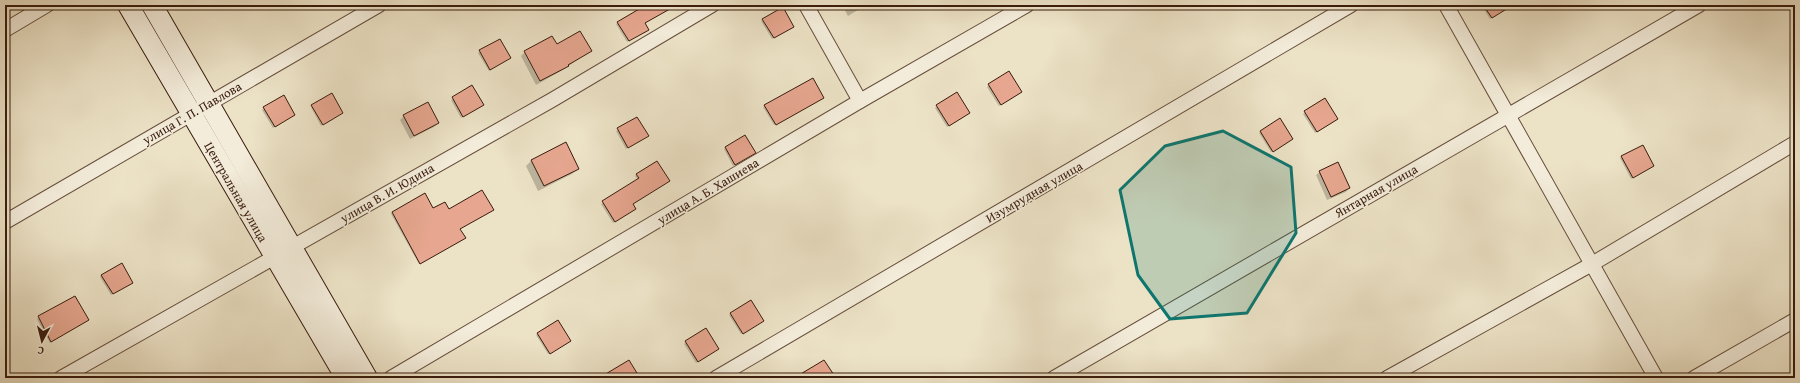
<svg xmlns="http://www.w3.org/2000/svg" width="1800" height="383" font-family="'Gentium Book Plus',serif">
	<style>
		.shadow { fill: #0003 }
		.building { fill: #e6a68f; stroke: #391c0d }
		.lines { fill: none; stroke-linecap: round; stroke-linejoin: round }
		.street-casing { stroke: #664e3b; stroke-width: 16 }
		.secondary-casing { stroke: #391c0d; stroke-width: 22 }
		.street { stroke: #f3ecda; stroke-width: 14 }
		.secondary { stroke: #f3ecda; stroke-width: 20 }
		.marked { fill: #0f766e; fill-opacity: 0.2; stroke: #0f766e; stroke-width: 3; stroke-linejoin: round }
		.labels { text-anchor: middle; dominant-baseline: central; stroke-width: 3; stroke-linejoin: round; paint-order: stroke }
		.street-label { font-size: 13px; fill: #391c0d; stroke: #f3ecda }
	</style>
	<rect width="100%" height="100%" fill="#ece2c6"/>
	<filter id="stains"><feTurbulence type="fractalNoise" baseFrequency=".005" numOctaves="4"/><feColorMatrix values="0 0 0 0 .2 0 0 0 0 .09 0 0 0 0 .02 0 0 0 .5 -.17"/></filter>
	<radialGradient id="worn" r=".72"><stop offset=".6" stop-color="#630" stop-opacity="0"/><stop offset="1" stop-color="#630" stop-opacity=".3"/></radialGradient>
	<g class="shadow">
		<path d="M642 5H670L644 23 646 31 627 42 616 24 643 8Z"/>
		<path d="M842 5H866L848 16Z"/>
		<path d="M1481 5H1511L1490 19Z"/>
		<path d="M763 20 791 28 772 39 761 21Z"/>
		<path d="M557 46 590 51 563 70 536 85 521 56 525 52Z"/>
		<path d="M480 51 510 58 489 71 478 53Z"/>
		<path d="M989 85 1019 94 999 106 987 87Z"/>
		<path d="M472 87 481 106 461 118 451 100Z"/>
		<path d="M821 99 774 125 763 107 765 106Z"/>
		<path d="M312 106 341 114 321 126 311 107Z"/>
		<path d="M937 106 967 114 947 127 935 108Z"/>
		<path d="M264 108 294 115 273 128 262 110Z"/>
		<path d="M1305 112 1335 121 1315 133 1303 114Z"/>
		<path d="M404 116 438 123 434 127 410 139 400 120Z"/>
		<path d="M637 118 647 136 626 149 616 131Z"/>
		<path d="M1280 119 1291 140 1271 152 1259 133Z"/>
		<path d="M726 148 753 154 733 166 724 149Z"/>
		<path d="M1622 157 1653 166 1631 179 1620 158Z"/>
		<path d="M531 161 578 169 572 174 538 191 526 166Z"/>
		<path d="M656 162 632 205 633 211 613 223 601 204 638 180 635 176 637 174Z"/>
		<path d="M1320 172 1349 188 1346 192 1327 200 1316 175Z"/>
		<path d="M433 210 459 229 464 238 419 264 391 214 392 212Z"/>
		<path d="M102 275 130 284 111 295 100 277Z"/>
		<path d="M731 314 761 322 741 334 729 315Z"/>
		<path d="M39 317 86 321 50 343 37 319Z"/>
		<path d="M538 334 568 342 548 354 536 335Z"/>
		<path d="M686 342 716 350 696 363 684 344Z"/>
	</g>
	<g class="building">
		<path d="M646 5H677L645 23 649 30 629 41 617 22Z"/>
		<path d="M1483 5H1513L1492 18Z"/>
		<path d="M783 7 794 27 774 38 762 19Z"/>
		<path d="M580 31 592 51 568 65 569 66 540 81 524 51 552 36 557 44Z"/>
		<path d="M500 39 511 58 490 70 479 50Z"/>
		<path d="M1009 71 1022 92 1001 105 988 84Z"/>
		<path d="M813 78 824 98 776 125 764 105Z"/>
		<path d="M472 85 484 105 463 117 452 97Z"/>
		<path d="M957 92 970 113 949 126 936 105Z"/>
		<path d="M332 93 343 113 323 125 311 105Z"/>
		<path d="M284 95 295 115 275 127 263 107Z"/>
		<path d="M1325 98 1338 119 1317 132 1304 111Z"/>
		<path d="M428 102 439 123 414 136 403 115Z"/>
		<path d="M637 117 649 136 628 148 617 128Z"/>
		<path d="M1280 118 1293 139 1273 152 1260 131Z"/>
		<path d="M745 135 756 153 735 165 725 147Z"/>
		<path d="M566 142 579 169 544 186 531 160Z"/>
		<path d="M1643 145 1654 166 1633 178 1621 156Z"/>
		<path d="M657 161 670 181 633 204 636 209 615 222 602 201 639 178 636 174Z"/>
		<path d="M1338 162 1350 188 1331 197 1319 171Z"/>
		<path d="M482 190 494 210 460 229 466 238 420 264 392 212 425 193 433 208 445 202 449 209Z"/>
		<path d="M122 263 133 283 113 294 101 275Z"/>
		<path d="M75 296 89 320 51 342 38 316Z"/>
		<path d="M751 300 764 321 743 334 730 313Z"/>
		<path d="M558 320 571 341 550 354 537 333Z"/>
		<path d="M706 328 719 349 698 362 685 341Z"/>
		<path d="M629 360 640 378H599Z"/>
		<path d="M824 360 836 378H794Z"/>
	</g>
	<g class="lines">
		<defs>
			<g id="street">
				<path d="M806 5 860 101"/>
				<path d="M1446 5 1656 378"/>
				<path d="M5 30 47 5"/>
				<path d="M5 222 379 5"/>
				<path d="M61 378 552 100 712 5"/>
				<path d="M391 378 860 101 1027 5"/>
				<path d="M716 378 1351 5"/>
				<path d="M1054 378 1699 5"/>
				<path d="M1387 378 1592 264 1795 143"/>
				<path d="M1694 378 1795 320"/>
			</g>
			<g id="secondary">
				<path d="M128 5 346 378"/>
				<path d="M152 5 367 378"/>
			</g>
		</defs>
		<use href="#street" class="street-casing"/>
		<use href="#secondary" class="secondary-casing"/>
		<use href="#street" class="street"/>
		<use href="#secondary" class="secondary"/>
	</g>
	<path class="marked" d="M1223 131 1291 167 1296 233 1247 313 1170 319 1138 275 1120 190 1165 146Z"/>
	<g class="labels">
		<g class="street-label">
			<text transform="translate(192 113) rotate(-30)">улица Г. П. Павлова</text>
			<text transform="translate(708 191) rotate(-31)">улица А. Б. Хашиева</text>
			<text transform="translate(1376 191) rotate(-30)">Янтарная улица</text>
			<text transform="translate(236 192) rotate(60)">Центральная улица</text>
			<text transform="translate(1034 192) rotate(-30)">Изумрудная улица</text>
			<text transform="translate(387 193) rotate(-30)">улица В. И. Юдина</text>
		</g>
	</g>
	<rect width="1800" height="383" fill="none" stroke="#ece2c6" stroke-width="20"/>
	<rect x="6" y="6" width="1788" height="371" fill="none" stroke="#391c0d" stroke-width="2"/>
	<rect x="10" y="10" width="1780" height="363" fill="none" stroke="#391c0d"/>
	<g transform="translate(42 341) rotate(187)" stroke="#f3ecda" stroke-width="3" paint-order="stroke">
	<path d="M0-3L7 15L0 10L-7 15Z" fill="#391c0d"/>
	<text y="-6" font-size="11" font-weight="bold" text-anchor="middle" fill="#391c0d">С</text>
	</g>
	<rect width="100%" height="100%" filter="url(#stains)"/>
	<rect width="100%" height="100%" fill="url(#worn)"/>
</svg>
